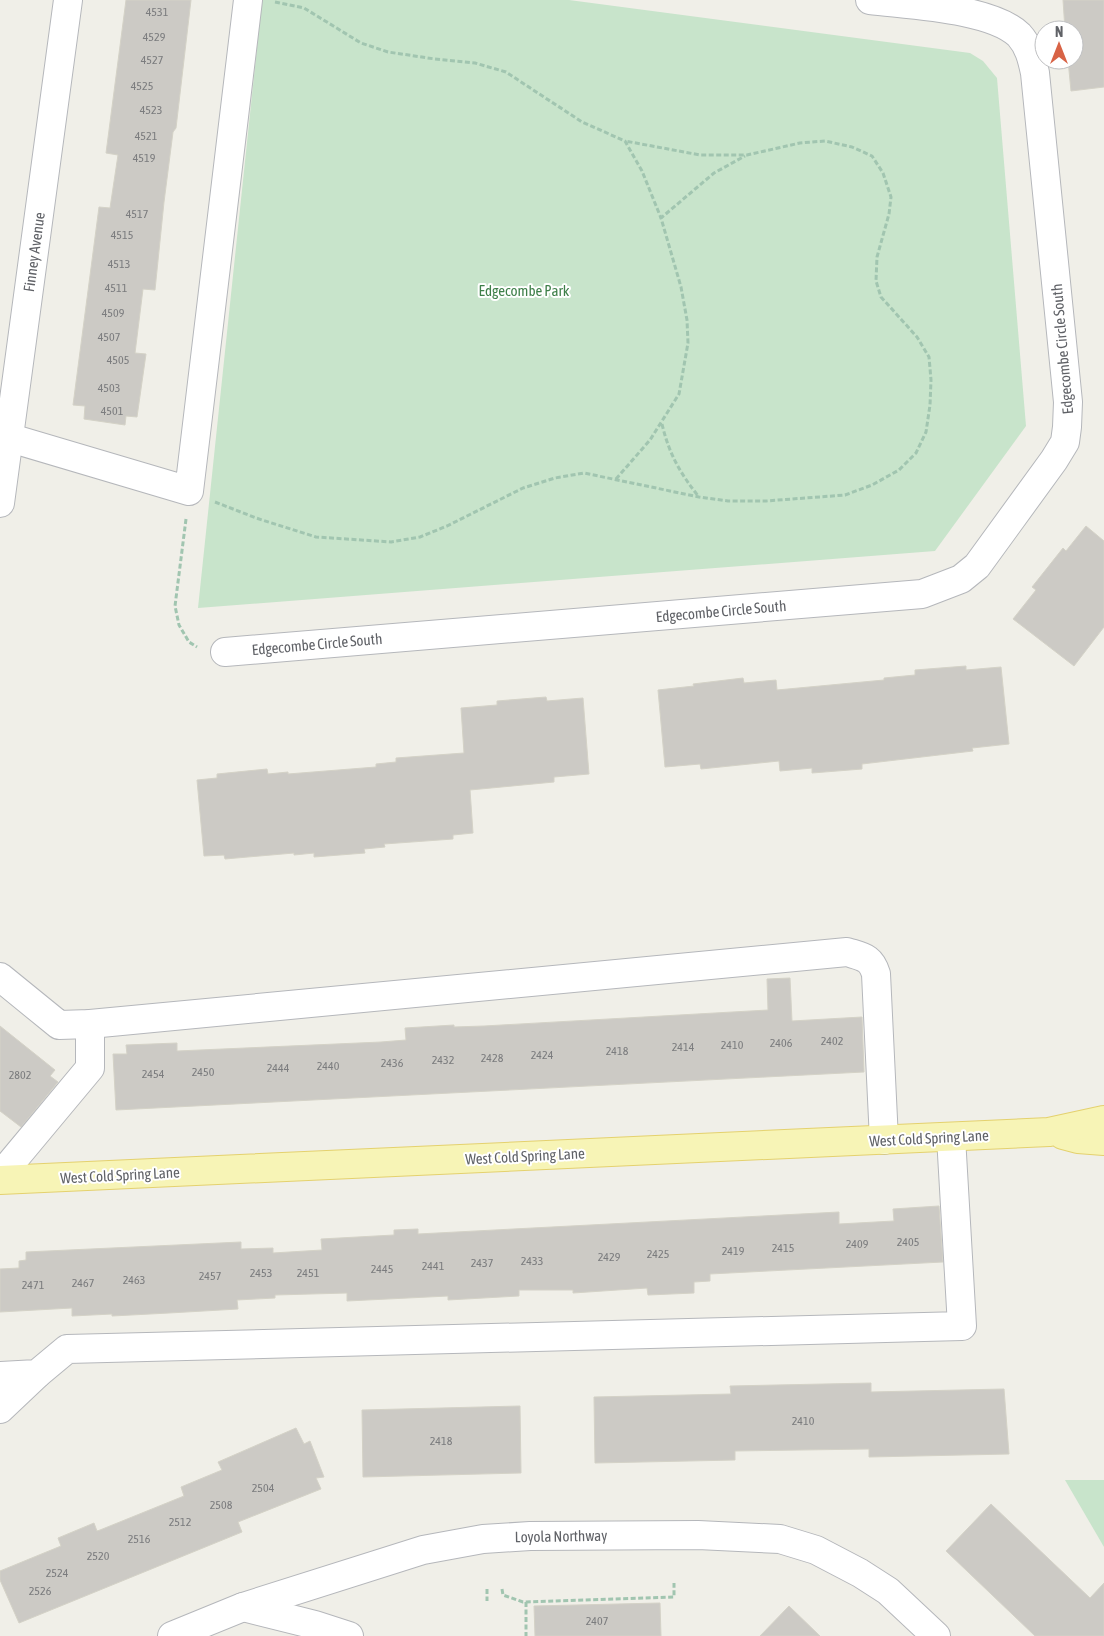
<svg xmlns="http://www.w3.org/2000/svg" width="1104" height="1636" font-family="'Asap Condensed',sans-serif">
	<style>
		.green { fill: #c8e4cb }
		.building { fill: #cccac5; stroke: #d4d2c7 }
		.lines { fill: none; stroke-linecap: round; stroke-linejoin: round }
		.minor-casing { stroke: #b5b7bb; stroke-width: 30 }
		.major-casing { stroke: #e4d16e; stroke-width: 30 }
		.path { stroke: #a1c5b0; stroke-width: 3; stroke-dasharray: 5 2.5; stroke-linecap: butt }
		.minor { stroke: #fff; stroke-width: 28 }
		.major { stroke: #f7f4b6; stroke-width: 28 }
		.labels { text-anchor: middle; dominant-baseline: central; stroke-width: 4; stroke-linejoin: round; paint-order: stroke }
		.number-label { font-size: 12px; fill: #7b7c7e }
		.street-label { font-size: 15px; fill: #606267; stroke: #fff }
		.park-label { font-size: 15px; fill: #3e7f49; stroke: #fff }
	</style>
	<rect width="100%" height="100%" fill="#f0efe8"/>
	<g class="green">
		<path d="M262 0H569L970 53 983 61 997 78 1026 426 935 551 198 608Z"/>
		<path d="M1065 1480H1104V1547Z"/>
	</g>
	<g class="building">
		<path d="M126 0H191L176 128 173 132 164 202 155 290 143 289 135 353 146 354 137 417 126 416 125 425 84 419 85 406 73 405 99 207 110 208 118 155 106 153Z"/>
		<path d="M1063 0H1104V87L1071 91 1068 60H1074V30H1065Z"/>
		<path d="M1086 526 1104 541V627L1074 666 1013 619 1036 590 1032 587 1040 577 1063 548 1066 551Z"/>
		<path d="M966 666V670L1001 667 1009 744 972 748 973 751 862 764V769L812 773V768L780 771 779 761 701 769 700 764 665 767 658 690 694 686 693 684 743 678 744 683 776 680 777 690 884 680V678L915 675V670Z"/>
		<path d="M546 697 547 701 583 698 589 774 554 777V782L470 790 473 833 453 835V839L384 844 385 847 364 849 365 853 314 857V853L294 855V853L225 859 224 855 204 856 197 780 217 778V774L267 769 268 774 288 772V774L376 767V764L396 762V758L464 753 461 708 497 705V701Z"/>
		<path d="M790 978 792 1021 862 1017 864 1072 116 1110 113 1054H127L126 1045 177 1043V1051L381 1042 406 1040 405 1028 454 1025V1027L484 1026 768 1010 767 979Z"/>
		<path d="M0 1026 55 1070 50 1076 58 1082 21 1127 0 1111Z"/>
		<path d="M939 1206 943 1262 710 1274V1281L694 1282V1293L648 1295 647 1288 573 1293V1290H519V1296L448 1300V1296L347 1301V1293L275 1295V1298L237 1300 238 1309 169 1313 112 1316V1314L72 1316V1308L0 1312V1269L19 1268V1261L26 1260V1252L241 1242V1249L273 1248V1253L322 1250 321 1239 394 1235V1230L418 1229V1234L839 1212V1224L894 1221 893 1209Z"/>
		<path d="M871 1383V1392L1004 1389 1009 1454 869 1457V1449L735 1451V1460L595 1463 594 1397 731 1394 730 1386Z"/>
		<path d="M520 1406 521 1473 363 1477 362 1410Z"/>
		<path d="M296 1428 304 1444 310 1441 324 1477 316 1478 321 1489 238 1522 242 1532 19 1623 0 1580V1571L61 1546 58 1538 94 1523 97 1531 100 1530 184 1496 181 1487 222 1470 218 1462Z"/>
		<path d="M991 1504 1090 1598 1104 1583V1636H1035L946 1551Z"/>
		<path d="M660 1603 661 1636H535L534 1606Z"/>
		<path d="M789 1606 820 1636H760Z"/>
	</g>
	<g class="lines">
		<defs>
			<g id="minor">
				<path d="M0 435 189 491 248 0"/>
				<path d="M0 503 68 0"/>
				<path d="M225 652 922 594 961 579 977 566 1054 460 1065 442 1067 427 1068 402 1035 73C1032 59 1029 46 1019 35 991 8 909 5 870 0"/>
				<path d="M0 977 59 1025 90 1024 847 952C863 957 871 957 876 974L884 1140"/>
				<path d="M0 1176 90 1068V1024"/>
				<path d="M0 1376 37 1374 67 1349 962 1326 951 1137"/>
				<path d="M0 1409 37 1374"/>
				<path d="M243 1607 315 1625 349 1636"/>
				<path d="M172 1636 243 1607 423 1550 483 1539 530 1536 698 1535 780 1539 816 1550 860 1573 888 1591 936 1636"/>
			</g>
			<g id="major">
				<path d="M1063 1135 1078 1139 1104 1141"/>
				<path d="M0 1180 1049 1132 1104 1120"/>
			</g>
		</defs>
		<use href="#minor" class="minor-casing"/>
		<use href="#major" class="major-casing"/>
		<g class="path">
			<path d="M275 2 304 8 361 43 388 52 435 59 475 63 506 72 582 122 625 141 642 171 661 218"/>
			<path d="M662 424C669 454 680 473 699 497"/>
			<path d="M616 479 650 440 679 394 688 343 687 320 681 287 661 218 714 173 745 156"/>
			<path d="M215 502 256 518 316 537 391 542 420 537 447 526 523 488 555 478 584 473 699 497 728 501H766L845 495 872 485 899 470 916 453 926 432 930 405 931 380 929 357 917 337 881 297 876 281 877 257 889 214 891 197 883 173 872 156 852 147 825 141 800 143 747 155H700L625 141"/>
			<path d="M186 519 175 606 179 625 189 642 197 647"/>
			<path d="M487 1589V1601"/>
			<path d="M502 1589 503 1595 523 1602 674 1597V1583"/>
			<path d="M526 1602V1636"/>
		</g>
		<use href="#minor" class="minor"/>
		<use href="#major" class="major"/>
	</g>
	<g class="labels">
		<g class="number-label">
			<text x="157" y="12">4531</text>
			<text x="154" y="37">4529</text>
			<text x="152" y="60">4527</text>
			<text x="142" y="86">4525</text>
			<text x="151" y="110">4523</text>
			<text x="146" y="136">4521</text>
			<text x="144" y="158">4519</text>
			<text x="137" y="214">4517</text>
			<text x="122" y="235">4515</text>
			<text x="119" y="264">4513</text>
			<text x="116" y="288">4511</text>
			<text x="113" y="313">4509</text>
			<text x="109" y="337">4507</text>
			<text x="118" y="360">4505</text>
			<text x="109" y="388">4503</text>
			<text x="112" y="411">4501</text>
			<text x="832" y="1041">2402</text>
			<text x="781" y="1043">2406</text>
			<text x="732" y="1045">2410</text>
			<text x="683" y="1047">2414</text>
			<text x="617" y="1051">2418</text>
			<text x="542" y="1055">2424</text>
			<text x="492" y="1058">2428</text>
			<text x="443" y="1060">2432</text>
			<text x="392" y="1063">2436</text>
			<text x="328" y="1066">2440</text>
			<text x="278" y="1068">2444</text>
			<text x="203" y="1072">2450</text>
			<text x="153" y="1074">2454</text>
			<text x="20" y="1075">2802</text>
			<text x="908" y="1242">2405</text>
			<text x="857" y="1244">2409</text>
			<text x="783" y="1248">2415</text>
			<text x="733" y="1251">2419</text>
			<text x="658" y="1254">2425</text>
			<text x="609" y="1257">2429</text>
			<text x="532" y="1261">2433</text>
			<text x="482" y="1263">2437</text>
			<text x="433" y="1266">2441</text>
			<text x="382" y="1269">2445</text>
			<text x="261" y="1273">2453</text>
			<text x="308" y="1273">2451</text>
			<text x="210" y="1276">2457</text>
			<text x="134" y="1280">2463</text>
			<text x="83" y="1283">2467</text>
			<text x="33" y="1285">2471</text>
			<text x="803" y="1421">2410</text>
			<text x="441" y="1441">2418</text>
			<text x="263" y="1488">2504</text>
			<text x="221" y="1505">2508</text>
			<text x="180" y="1522">2512</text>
			<text x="139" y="1539">2516</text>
			<text x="98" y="1556">2520</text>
			<text x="57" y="1573">2524</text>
			<text x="40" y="1591">2526</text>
			<text x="597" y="1621">2407</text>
		</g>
		<g class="street-label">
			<text transform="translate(34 252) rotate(-82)">Finney Avenue</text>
			<text transform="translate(1062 349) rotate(-95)">Edgecombe Circle South</text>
			<text transform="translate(721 611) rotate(-5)">Edgecombe Circle South</text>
			<text transform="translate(317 644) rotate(-5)">Edgecombe Circle South</text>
			<text transform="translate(929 1138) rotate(-3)">West Cold Spring Lane</text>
			<text transform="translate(525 1156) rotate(-3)">West Cold Spring Lane</text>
			<text transform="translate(120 1175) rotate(-3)">West Cold Spring Lane</text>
			<text transform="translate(561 1536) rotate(-1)">Loyola Northway</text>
		</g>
		<g class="park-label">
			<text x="524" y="290">Edgecombe Park</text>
		</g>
	</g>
	<g transform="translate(1059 45)"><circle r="24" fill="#ffffff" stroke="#bfc0c2"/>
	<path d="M0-4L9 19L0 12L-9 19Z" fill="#d86346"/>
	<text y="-8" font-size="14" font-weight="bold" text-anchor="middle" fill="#606267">N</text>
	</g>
</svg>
